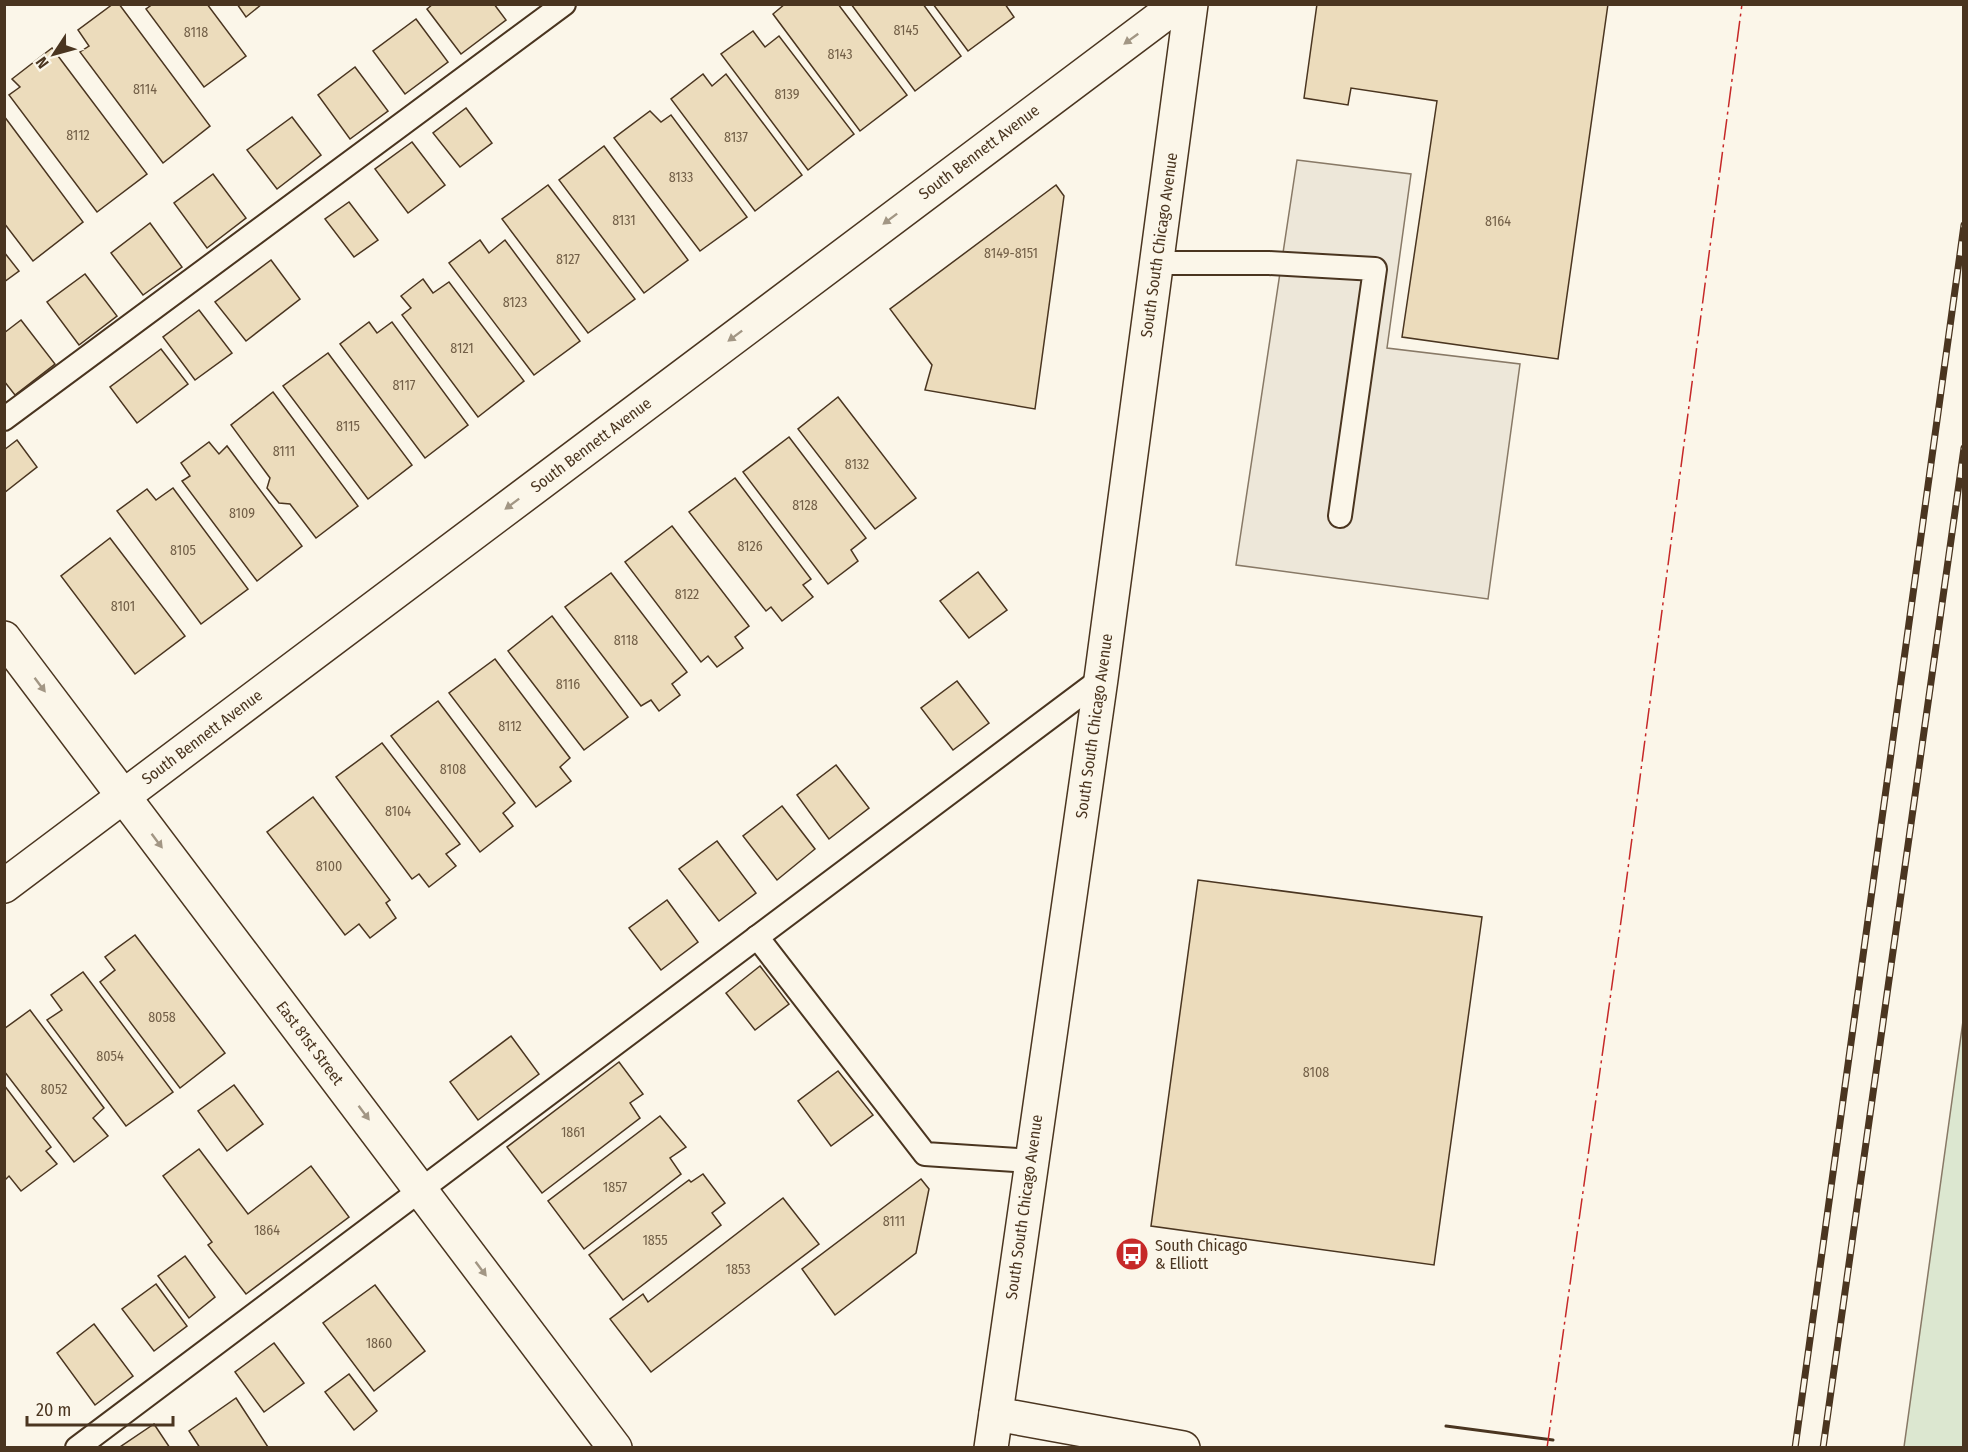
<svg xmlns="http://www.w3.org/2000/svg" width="1968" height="1452" font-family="'Fira Sans Condensed',sans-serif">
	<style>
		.green { fill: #dce7d0; stroke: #887966; stroke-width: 1.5 }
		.parking { fill: #ede7d9; stroke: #887966; stroke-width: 1.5 }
		.building { fill: #ecdcbc; stroke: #4a3520; stroke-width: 1.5 }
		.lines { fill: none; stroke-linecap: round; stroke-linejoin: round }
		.lane-casing { stroke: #4a3520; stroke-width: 26 }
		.street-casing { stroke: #4a3520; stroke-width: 36 }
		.secondary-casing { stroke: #4a3520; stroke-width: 36 }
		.lane { stroke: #fbf6e9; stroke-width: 22 }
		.street { stroke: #fbf6e9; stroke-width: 33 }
		.secondary { stroke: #fbf6e9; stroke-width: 33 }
		.rail-casing { stroke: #4a3520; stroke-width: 7 }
		.rail { stroke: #fbf6e9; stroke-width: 4.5; stroke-dasharray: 14; stroke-linecap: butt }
		.wall { stroke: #4a3520; stroke-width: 3 }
		.power { stroke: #c62828; stroke-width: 1.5; stroke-dasharray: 21 4.5 3 4.5; stroke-linecap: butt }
		.oneway { fill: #a29684 }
		.labels { text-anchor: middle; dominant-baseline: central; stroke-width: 4.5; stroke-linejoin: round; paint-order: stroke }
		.number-label { font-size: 14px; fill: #725f47 }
		.street-label { font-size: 16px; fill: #4a3520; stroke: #fbf6e9 }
		.poi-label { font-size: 16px; fill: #4a3520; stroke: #fbf6e9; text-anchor: start }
	</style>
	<rect width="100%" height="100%" fill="#fbf6e9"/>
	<path class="green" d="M1963 1021V1447H1904Z"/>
	<path class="parking" d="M1297 160 1411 174 1387 348 1520 364 1488 599 1236 565Z"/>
	<g class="building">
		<path d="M113 4H119L210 126 163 163 80 52 89 46 78 30Z"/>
		<path d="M153 4H207L246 56 204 87 146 9Z"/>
		<path d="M237 4H262L246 17Z"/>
		<path d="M433 4H494L506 20 461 54 427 9Z"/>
		<path d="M785 4H838L907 95 860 131 773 14Z"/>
		<path d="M851 4H923L961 56 915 91Z"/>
		<path d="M933 4H1005L1014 17 968 51Z"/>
		<path d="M1317 4H1608L1558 359 1402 337 1437 101 1351 88 1348 105 1304 98Z"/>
		<path d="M416 19 448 62 405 94 373 51Z"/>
		<path d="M753 31 765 47 779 36 854 134 808 170 721 54Z"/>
		<path d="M52 48 147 174 97 212 9 95 20 87 12 79Z"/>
		<path d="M355 67 388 111 350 139 318 95Z"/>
		<path d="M703 74 712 86 726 74 802 175 755 211 671 99Z"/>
		<path d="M466 108 492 143 460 167 433 133Z"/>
		<path d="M650 111 661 122 671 115 747 217 700 251 614 138Z"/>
		<path d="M4 116 83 222 33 261 4 223Z"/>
		<path d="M292 117 321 155 277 189 247 150Z"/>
		<path d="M412 142 445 185 408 213 375 169Z"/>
		<path d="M604 146 688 260 644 293 559 180Z"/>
		<path d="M213 174 246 218 207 248 174 203Z"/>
		<path d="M548 185 635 299 588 333 502 219Z"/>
		<path d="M1056 185 1064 196 1035 409 925 390 932 365 890 309Z"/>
		<path d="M349 202 378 240 354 257 325 219Z"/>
		<path d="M150 223 182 267 143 295 111 253Z"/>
		<path d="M480 240 489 253 505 240 580 341 534 375 449 263Z"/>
		<path d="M4 252 19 271 4 282Z"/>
		<path d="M271 260 300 299 246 341 215 302Z"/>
		<path d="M85 274 117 316 79 345 47 302Z"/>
		<path d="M423 279 433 293 449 282 524 381 478 417 402 315 411 308 401 296Z"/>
		<path d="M199 310 232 353 195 380 163 337Z"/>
		<path d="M21 320 55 364 15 395 4 381V333Z"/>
		<path d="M369 322 377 333 392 322 468 425 425 458 340 344Z"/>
		<path d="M161 349 188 384 137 423 110 387Z"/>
		<path d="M328 353 412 465 368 499 283 386Z"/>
		<path d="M273 392 358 506 316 538 290 504 279 503 267 488 270 478 231 425Z"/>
		<path d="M838 397 916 498 875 529 798 429Z"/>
		<path d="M789 437 866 538 851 550 858 561 828 584 743 472Z"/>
		<path d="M17 440 37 467 4 493V450Z"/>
		<path d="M209 442 219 454 227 446 302 546 257 581 182 481 190 476 181 463Z"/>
		<path d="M735 478 811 579 803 585 813 597 782 621 771 607 766 611 689 512Z"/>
		<path d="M173 488 248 589 201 624 117 511 147 489 156 500Z"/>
		<path d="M672 526 749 626 735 637 743 648 717 667 708 656 701 662 625 562Z"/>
		<path d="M110 538 185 636 135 674 61 576Z"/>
		<path d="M978 572 1007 610 969 638 940 601Z"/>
		<path d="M611 573 687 672 672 684 680 695 659 711 651 700 641 706 565 607Z"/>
		<path d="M552 616 628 717 584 750 508 651Z"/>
		<path d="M495 659 570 758 560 767 571 781 536 807 449 693Z"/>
		<path d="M957 681 989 723 953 750 921 708Z"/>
		<path d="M438 701 515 803 503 813 513 826 480 852 391 736Z"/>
		<path d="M382 743 460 844 446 854 456 866 429 887 419 874 412 879 336 777Z"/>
		<path d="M836 765 869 808 829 839 797 795Z"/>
		<path d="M313 797 390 900 386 903 396 918 370 938 359 924 345 935 267 832Z"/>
		<path d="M782 806 815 849 777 880 743 836Z"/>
		<path d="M717 841 756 893 719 921 679 869Z"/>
		<path d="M1198 880 1482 917 1434 1265 1151 1226Z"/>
		<path d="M667 900 698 942 661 970 629 928Z"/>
		<path d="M135 935 225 1053 180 1088 100 982 115 970 105 957Z"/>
		<path d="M760 966 789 1004 755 1030 726 993Z"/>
		<path d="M83 972 173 1092 126 1126 47 1020 62 1010 51 995Z"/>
		<path d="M30 1010 104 1108 93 1118 108 1136 74 1162 4 1071V1029Z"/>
		<path d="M511 1036 539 1074 478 1120 450 1082Z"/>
		<path d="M619 1062 643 1094 630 1103 640 1118 542 1193 507 1147Z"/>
		<path d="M838 1071 873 1115 831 1146 798 1101Z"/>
		<path d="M4 1085 51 1147 46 1151 57 1164 21 1191 9 1176 4 1181Z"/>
		<path d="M234 1085 263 1124 227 1151 198 1111Z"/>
		<path d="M660 1116 686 1147 670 1158 681 1174 584 1249 548 1201Z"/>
		<path d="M199 1149 248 1214 311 1166 349 1217 246 1294 208 1245 212 1242 163 1176Z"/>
		<path d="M703 1174 725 1203 712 1213 721 1225 623 1300 589 1255 689 1180 691 1182Z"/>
		<path d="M921 1179 929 1189 916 1253 835 1315 802 1269Z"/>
		<path d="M783 1198 819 1244 651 1372 610 1319 643 1294 648 1302Z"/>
		<path d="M185 1256 215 1297 189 1318 158 1276Z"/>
		<path d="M156 1284 187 1326 154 1351 122 1309Z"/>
		<path d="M375 1285 425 1351 374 1391 323 1323Z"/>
		<path d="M94 1324 133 1376 95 1405 57 1353Z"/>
		<path d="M274 1343 304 1383 264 1412 235 1372Z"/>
		<path d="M349 1374 377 1411 354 1430 325 1392Z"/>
		<path d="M236 1398 268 1447 200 1448 189 1431Z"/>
		<path d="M154 1424 170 1448H120V1447Z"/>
	</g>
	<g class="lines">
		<defs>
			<g id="lane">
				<path d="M1157 263H1269L1375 269 1340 516"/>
				<path d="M4 419 564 4"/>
				<path d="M757 937 925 1154 1031 1161"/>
				<path d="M77 1448 1101 679"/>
			</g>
			<g id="street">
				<path d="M4 638 615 1448"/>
				<path d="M4 886 1178 4"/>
				<path d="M996 1414 1183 1448"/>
			</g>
			<path id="secondary" d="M991 1448 1101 679 1191 4"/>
		</defs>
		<use href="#lane" class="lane-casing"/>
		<use href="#street" class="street-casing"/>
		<use href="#secondary" class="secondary-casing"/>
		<use href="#lane" class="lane"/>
		<use href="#street" class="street"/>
		<use href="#secondary" class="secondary"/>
		<defs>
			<g id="rail">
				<path d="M1795 1448 1964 225"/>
				<path d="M1823 1448 1964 448"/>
			</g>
		</defs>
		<use href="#rail" class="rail-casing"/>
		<use href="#rail" class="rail"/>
		<path class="wall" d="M1446 1426 1553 1440"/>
		<path class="power" d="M1547 1448 1622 914 1742 4"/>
	</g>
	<defs><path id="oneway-solid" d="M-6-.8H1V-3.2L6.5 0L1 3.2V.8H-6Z" transform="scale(1.5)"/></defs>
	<g class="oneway">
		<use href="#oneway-solid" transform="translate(1131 39) rotate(144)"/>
		<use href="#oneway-solid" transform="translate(890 219) rotate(143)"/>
		<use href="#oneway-solid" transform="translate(735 336) rotate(143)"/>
		<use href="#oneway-solid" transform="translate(512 504) rotate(143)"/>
		<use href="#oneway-solid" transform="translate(40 685) rotate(53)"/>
		<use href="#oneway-solid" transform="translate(157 841) rotate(53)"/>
		<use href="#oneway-solid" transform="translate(364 1113) rotate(53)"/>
		<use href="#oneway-solid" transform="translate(481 1269) rotate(53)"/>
	</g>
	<defs>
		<symbol id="bus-disc" viewBox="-11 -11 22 22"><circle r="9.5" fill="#c62828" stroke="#fbf6e9"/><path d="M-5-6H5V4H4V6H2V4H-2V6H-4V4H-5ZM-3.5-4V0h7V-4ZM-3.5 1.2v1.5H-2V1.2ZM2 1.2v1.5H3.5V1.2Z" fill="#fff"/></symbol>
	</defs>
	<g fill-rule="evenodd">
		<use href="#bus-disc" x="1113" y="1235" width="38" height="38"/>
	</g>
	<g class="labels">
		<g class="number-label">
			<text x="906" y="30">8145</text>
			<text x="196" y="32">8118</text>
			<text x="840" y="54">8143</text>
			<text x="145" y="89">8114</text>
			<text x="787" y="94">8139</text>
			<text x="78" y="135">8112</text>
			<text x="736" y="137">8137</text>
			<text x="681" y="177">8133</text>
			<text x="624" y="220">8131</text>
			<text x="1498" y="221">8164</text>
			<text x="1011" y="253">8149-8151</text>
			<text x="568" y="259">8127</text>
			<text x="515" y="302">8123</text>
			<text x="462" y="348">8121</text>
			<text x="404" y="385">8117</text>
			<text x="348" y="426">8115</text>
			<text x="284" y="451">8111</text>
			<text x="857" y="464">8132</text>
			<text x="805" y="505">8128</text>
			<text x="242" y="513">8109</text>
			<text x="750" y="546">8126</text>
			<text x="183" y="550">8105</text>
			<text x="687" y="594">8122</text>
			<text x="123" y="606">8101</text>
			<text x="626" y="640">8118</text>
			<text x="568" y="684">8116</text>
			<text x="510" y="726">8112</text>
			<text x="453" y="769">8108</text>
			<text x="398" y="811">8104</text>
			<text x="329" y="866">8100</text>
			<text x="162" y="1017">8058</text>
			<text x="110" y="1056">8054</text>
			<text x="1316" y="1072">8108</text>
			<text x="54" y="1089">8052</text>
			<text x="573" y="1132">1861</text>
			<text x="615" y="1187">1857</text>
			<text x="894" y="1221">8111</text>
			<text x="267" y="1230">1864</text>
			<text x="655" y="1240">1855</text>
			<text x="738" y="1269">1853</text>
			<text x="379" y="1343">1860</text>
		</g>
		<g class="street-label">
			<text transform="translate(979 152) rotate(-37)">South Bennett Avenue</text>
			<text transform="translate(1159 245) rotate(-82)">South South Chicago Avenue</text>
			<text transform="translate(591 445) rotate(-37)">South Bennett Avenue</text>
			<text transform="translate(1094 726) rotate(-82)">South South Chicago Avenue</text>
			<text transform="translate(202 737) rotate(-37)">South Bennett Avenue</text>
			<text transform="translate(310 1043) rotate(53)">East 81st Street</text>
			<text transform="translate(1024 1207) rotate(-82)">South South Chicago Avenue</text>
		</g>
		<g class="poi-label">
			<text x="1155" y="1245">South Chicago<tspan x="1155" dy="18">&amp; Elliott</tspan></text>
		</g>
	</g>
	<rect width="1968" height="1452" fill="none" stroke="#4a3520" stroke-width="12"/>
	<g transform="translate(54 54) rotate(234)" stroke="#fbf6e9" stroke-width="4.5" paint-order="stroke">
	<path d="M0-4.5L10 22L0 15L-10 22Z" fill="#4a3520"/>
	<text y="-9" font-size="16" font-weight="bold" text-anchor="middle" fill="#4a3520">N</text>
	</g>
	<path d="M27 1416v9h146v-9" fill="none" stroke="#4a3520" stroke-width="3"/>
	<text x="36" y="1416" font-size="18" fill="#4a3520" stroke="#fbf6e9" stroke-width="4.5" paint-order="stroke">20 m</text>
</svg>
